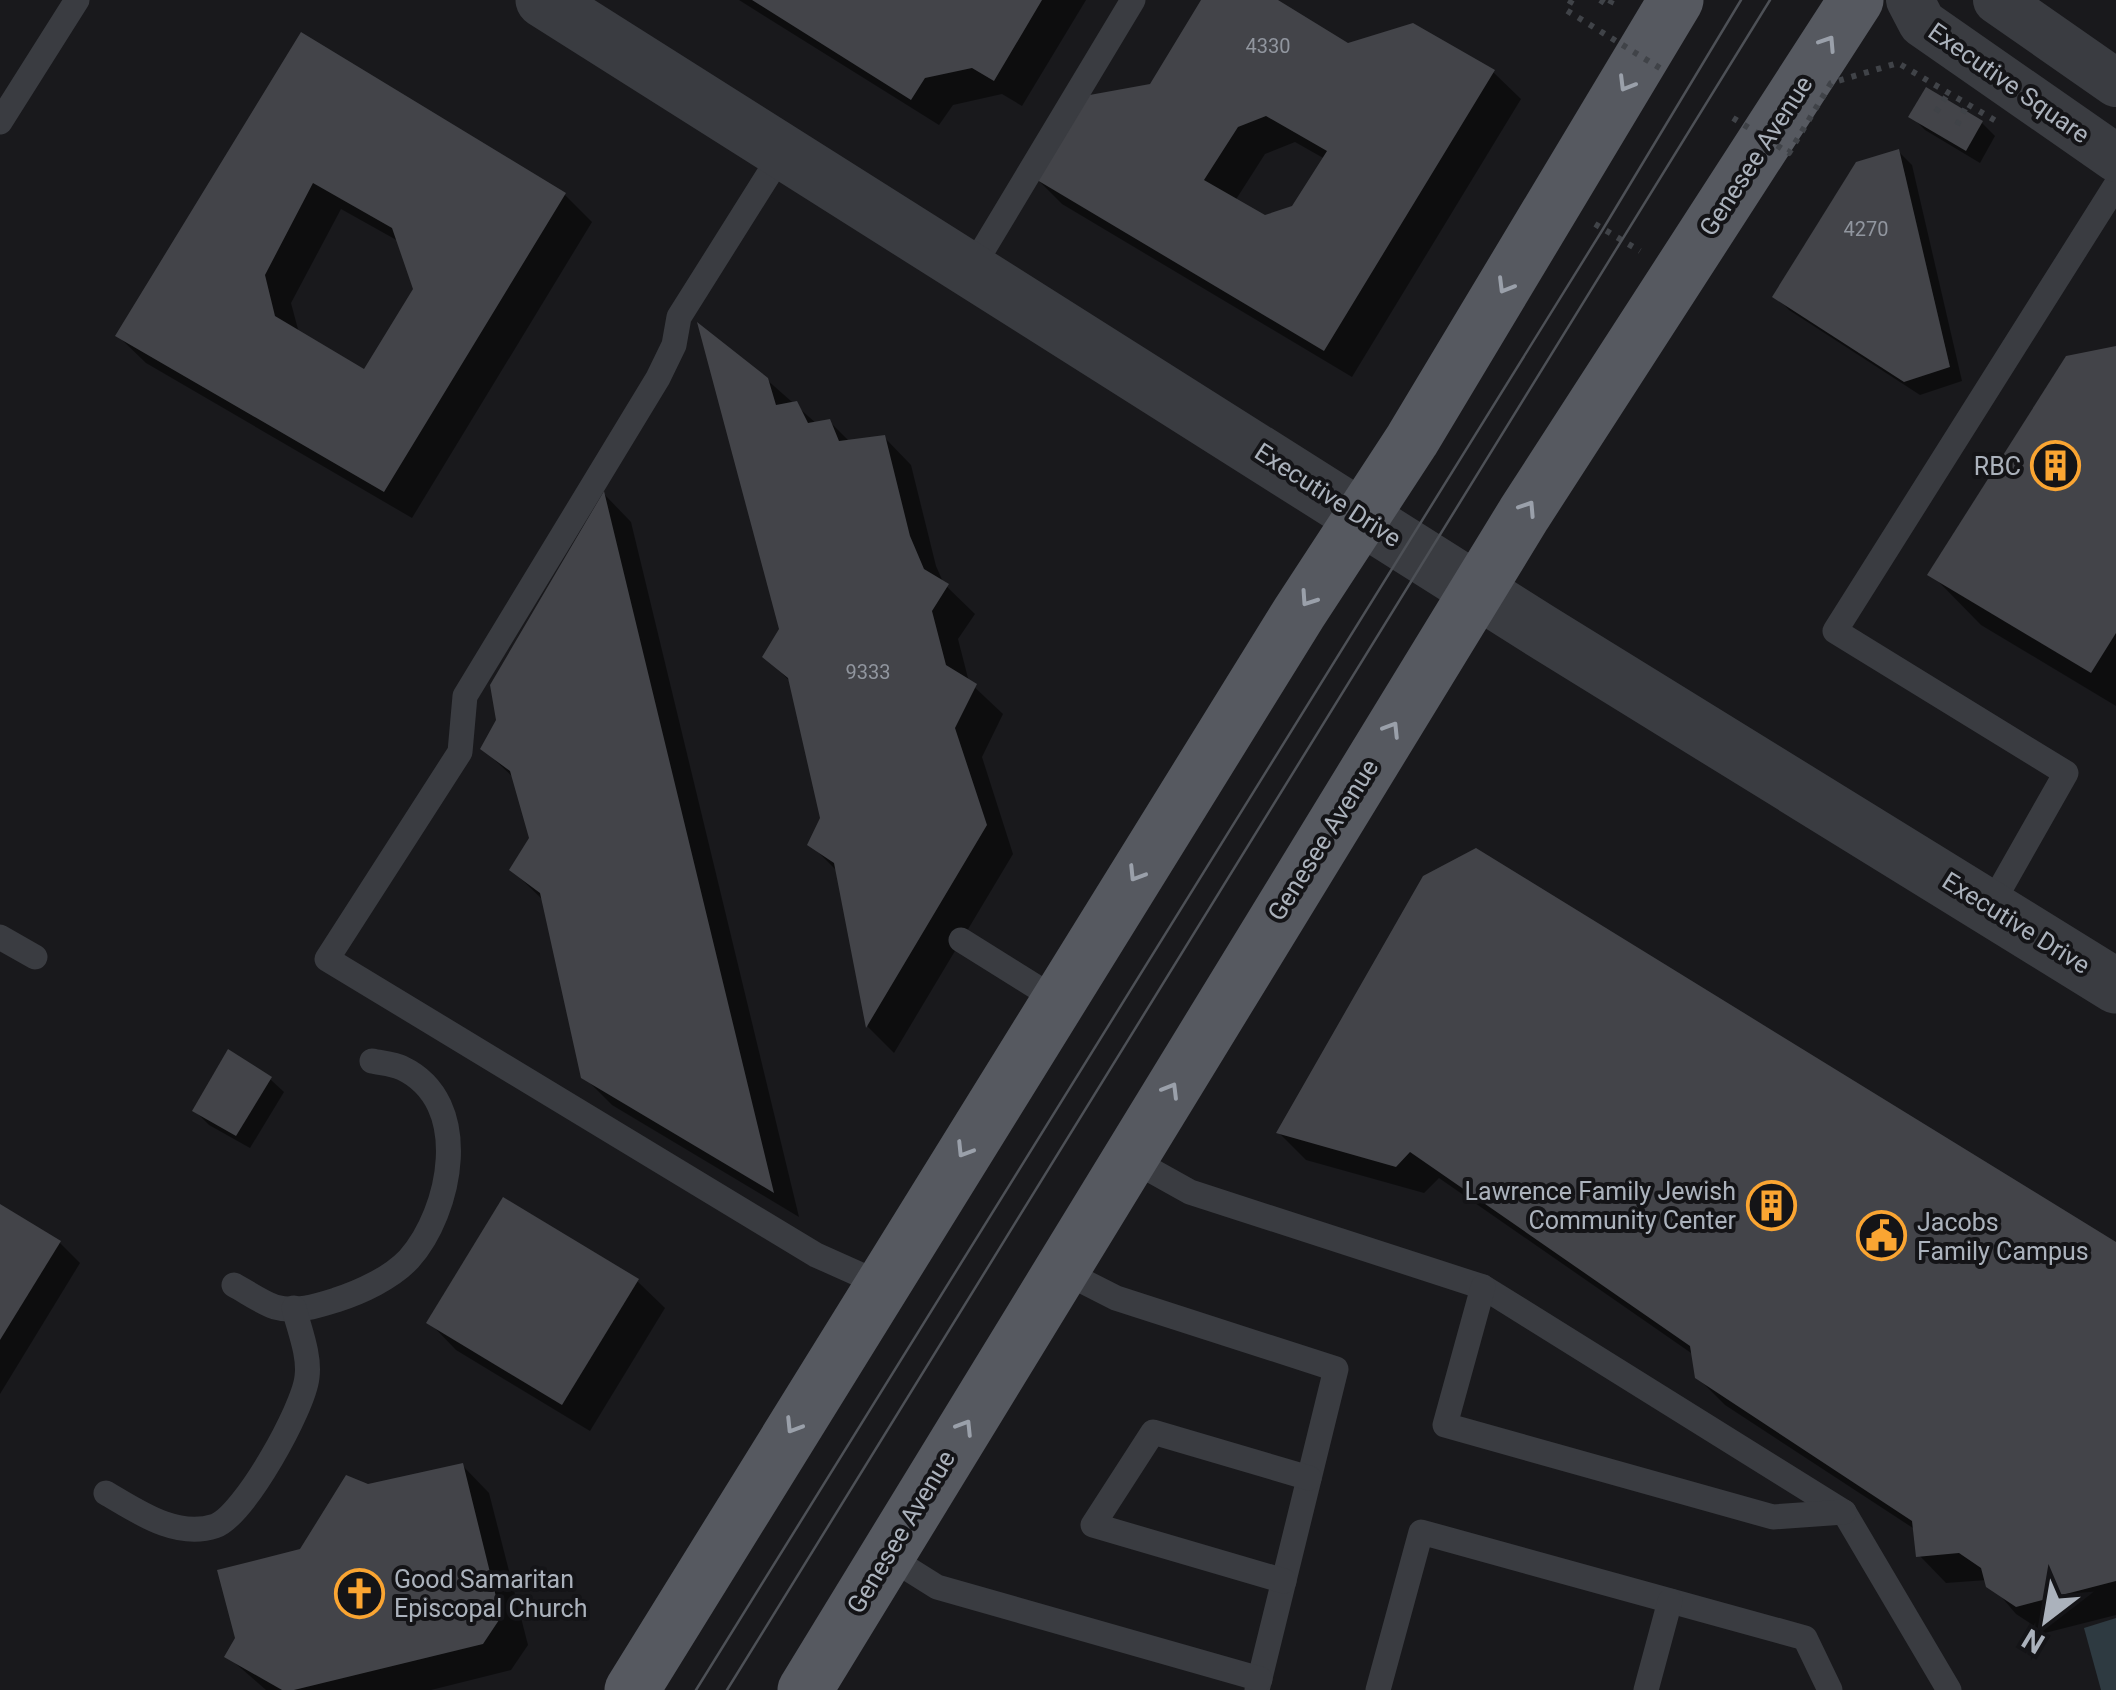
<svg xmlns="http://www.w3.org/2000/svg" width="2116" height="1690" font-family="Roboto,sans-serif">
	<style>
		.water { fill: #2e3a41 }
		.shadow { fill: #0007; fill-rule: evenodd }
		.building { fill: #434449; fill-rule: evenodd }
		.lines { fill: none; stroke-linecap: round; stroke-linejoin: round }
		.path { stroke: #404348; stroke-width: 6; stroke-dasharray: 5 8; stroke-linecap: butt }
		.service { stroke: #3a3c41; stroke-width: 25 }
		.minor { stroke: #3a3c41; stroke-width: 48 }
		.tertiary { stroke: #3a3c41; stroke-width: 55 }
		.primary { stroke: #565960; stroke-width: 55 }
		.tram { stroke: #4d5056; stroke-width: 2.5 }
		.path-bridge { stroke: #404348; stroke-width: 6; stroke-dasharray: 5 8; stroke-linecap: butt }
		.oneway { stroke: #9aa0aa }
		.labels { text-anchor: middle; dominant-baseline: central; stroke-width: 8; stroke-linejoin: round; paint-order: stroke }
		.number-label { font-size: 20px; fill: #91969f }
		.street-label { font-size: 25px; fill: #abb2bc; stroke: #141417 }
		.poi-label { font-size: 25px; fill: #abb2bc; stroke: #141417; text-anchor: end }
	</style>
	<rect width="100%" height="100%" fill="#19191c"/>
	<path class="water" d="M2116 1618V1690H2101L2084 1628Z"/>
	<g class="shadow">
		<path d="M739 0H1086L1022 106 1002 94 953 105 939 125Z"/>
		<path d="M1204 0H1271L1348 46 1493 72 1521 99 1352 377 1062 204 1035 177 1151 86ZM1295 142 1325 159 1294 208 1265 218 1235 201 1265 154Z"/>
		<path d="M301 36 565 195 592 222 412 518 146 363 118 336ZM341 209 400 242 416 290 365 372 299 333 291 303Z"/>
		<path d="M1911 116 1982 123 1995 136 1980 163 1925 130Z"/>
		<path d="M1899 152 1912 165 1962 381 1920 395 1789 310 1776 296Z"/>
		<path d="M2116 349V706L1981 625 1931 574Z"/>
		<path d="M766 379 817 424 829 421 850 442 884 437 911 465 936 566 944 584 975 614 958 639 969 682 1003 714 982 757 1013 854 894 1053 868 1027 838 872 810 844 823 818 792 683 765 657 782 629Z"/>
		<path d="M605 495 631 522 799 1217 612 1105 584 1077 544 901 512 870 532 838 515 779 483 749Z"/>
		<path d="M270 1079 284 1092 250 1148 209 1125 195 1111Z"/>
		<path d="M1279 1133 2116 1245V1615L2045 1633 2016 1614 1987 1580 1946 1583 1919 1555 1916 1530 1725 1405 1697 1377 1694 1355 1439 1178 1424 1193 1306 1160Z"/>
		<path d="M0 1207 59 1242 80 1263 0 1394Z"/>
		<path d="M637 1281 665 1308 590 1431 456 1350 429 1322Z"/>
		<path d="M462 1465 489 1493 528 1645 511 1670 431 1690H266L227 1656 301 1551 368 1487Z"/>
	</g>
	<g class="building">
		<path d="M752 0H1042L994 81 972 68 925 78 911 100Z"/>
		<path d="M1201 0H1278L1348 43 1413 23 1495 70 1324 351 1032 177 1084 96 1150 84ZM1266 116 1327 151 1292 206 1265 215 1204 180 1238 127Z"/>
		<path d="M301 32 566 193 384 492 115 336ZM313 183 392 228 413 289 364 369 275 316 265 275Z"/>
		<path d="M1926 87 1983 121 1966 151 1908 117Z"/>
		<path d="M1899 149 1950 367 1904 382 1772 297 1856 162Z"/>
		<path d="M697 322 768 378 776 405 797 401 808 423 830 419 839 441 885 435 910 536 924 569 949 584 932 611 946 665 977 684 955 728 987 825 866 1028 834 863 807 845 820 818 788 678 762 657 779 629Z"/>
		<path d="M2116 346V633L2091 673 1927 575 2066 356Z"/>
		<path d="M604 491 774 1193 581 1078 540 893 509 870 529 838 510 771 480 749 496 720 490 685Z"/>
		<path d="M1476 848 2116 1242V1581L2016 1607 1986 1587 1981 1568 1959 1553 1916 1557 1912 1521 1695 1378 1690 1346 1410 1152 1396 1167 1276 1133 1423 876Z"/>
		<path d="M228 1049 272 1077 236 1136 192 1111Z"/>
		<path d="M503 1197 639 1279 562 1405 426 1323Z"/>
		<path d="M0 1204 61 1241 0 1340Z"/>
		<path d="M463 1463 501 1617 483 1644 294 1690H282L224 1657 235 1638 217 1570 300 1549 346 1475 368 1484Z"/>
	</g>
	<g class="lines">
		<g class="path">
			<path d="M1600 0 1609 6 1612 0"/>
			<path d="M1936 112 1949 92"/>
			<path d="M1957 125 1966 107"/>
			<path d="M1595 224 1640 251"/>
		</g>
		<g class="service">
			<path d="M0 122 77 0"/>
			<path d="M784 150 679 317 674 345 658 378 465 696 460 752 327 959 816 1255 881 1284"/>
			<path d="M972 268 1133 0"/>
			<path d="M1990 907 2066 773 1835 631 2116 185"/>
			<path d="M0 937 35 957"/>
			<path d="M961 940 1057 1000"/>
			<path d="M1129 1158 1190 1192 1483 1287 1844 1512 1949 1690"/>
			<path d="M1061 1270 1116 1298 1336 1369 1257 1690"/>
			<path d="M234 1285C247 1292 261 1302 275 1307 295 1313 317 1306 336 1300 361 1292 391 1278 409 1259 451 1212 474 1102 402 1068 394 1064 381 1063 372 1061"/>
			<path d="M1483 1287 1445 1425 1773 1517 1844 1512"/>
			<path d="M106 1493C137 1511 176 1539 215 1526 244 1516 304 1408 307 1377 310 1355 299 1329 294 1308"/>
			<path d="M886 1555 937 1587 1260 1679"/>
			<path d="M1284 1581 1093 1525 1153 1432 1309 1478"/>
			<path d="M1378 1690 1421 1532 1805 1638 1830 1690"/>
			<path d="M1646 1690 1670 1601"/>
		</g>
		<g class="minor">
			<path d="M1910 0 1922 23 2116 158"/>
			<path d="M1997 0 2116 83"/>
		</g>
		<path class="tertiary" d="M543 0 1541 631 2116 986"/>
		<g class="primary">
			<path d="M632 1690 1299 613 1412 440 1676 0"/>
			<path d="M805 1690 1524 514 1856 0"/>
		</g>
		<g class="tram">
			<path d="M696 1690 1603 229 1741 0"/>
			<path d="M727 1690 1770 0"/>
		</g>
		<g class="path-bridge">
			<path d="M1572 0 1566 10 1663 70"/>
			<path d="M1733 118 1789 153 1831 83 1898 63 1996 121"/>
		</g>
	</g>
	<defs><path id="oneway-chevron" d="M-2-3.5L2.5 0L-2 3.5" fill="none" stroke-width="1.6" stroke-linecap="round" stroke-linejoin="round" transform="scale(2.5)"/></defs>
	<g class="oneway">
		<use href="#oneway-chevron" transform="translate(1828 43) rotate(-57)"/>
		<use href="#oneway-chevron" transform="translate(1626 84) rotate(121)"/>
		<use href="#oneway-chevron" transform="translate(1505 286) rotate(121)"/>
		<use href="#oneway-chevron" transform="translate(1528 508) rotate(-57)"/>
		<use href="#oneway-chevron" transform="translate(1308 599) rotate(124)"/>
		<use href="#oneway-chevron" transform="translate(1392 729) rotate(-58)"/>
		<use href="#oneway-chevron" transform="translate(1136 874) rotate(122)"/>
		<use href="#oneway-chevron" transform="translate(1171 1090) rotate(-59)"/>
		<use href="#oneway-chevron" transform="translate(964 1150) rotate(122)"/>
		<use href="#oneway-chevron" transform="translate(793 1426) rotate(122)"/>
		<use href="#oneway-chevron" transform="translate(965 1427) rotate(-58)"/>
	</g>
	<defs>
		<symbol id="building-ring" viewBox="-11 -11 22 22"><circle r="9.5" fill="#141417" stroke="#faa532" stroke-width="1.5"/><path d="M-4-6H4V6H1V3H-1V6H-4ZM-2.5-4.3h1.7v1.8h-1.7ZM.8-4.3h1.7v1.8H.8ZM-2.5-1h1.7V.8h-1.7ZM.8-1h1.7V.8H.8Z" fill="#faa532"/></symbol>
		<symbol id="civic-ring" viewBox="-11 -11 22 22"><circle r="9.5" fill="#141417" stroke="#faa532" stroke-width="1.5"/><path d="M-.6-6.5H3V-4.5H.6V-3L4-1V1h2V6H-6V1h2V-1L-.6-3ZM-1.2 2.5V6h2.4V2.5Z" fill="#faa532"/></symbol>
		<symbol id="church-ring" viewBox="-11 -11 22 22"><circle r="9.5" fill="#141417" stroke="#faa532" stroke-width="1.5"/><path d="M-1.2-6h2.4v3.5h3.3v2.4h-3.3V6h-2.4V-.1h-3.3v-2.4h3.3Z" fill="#faa532"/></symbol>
	</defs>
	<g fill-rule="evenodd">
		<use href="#building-ring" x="2028" y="438" width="55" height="55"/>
		<use href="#building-ring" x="1744" y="1178" width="55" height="55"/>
		<use href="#civic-ring" x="1854" y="1208" width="55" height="55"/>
		<use href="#church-ring" x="332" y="1566" width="55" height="55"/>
	</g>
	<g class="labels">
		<g class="number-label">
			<text x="1268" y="46">4330</text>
			<text x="1866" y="229">4270</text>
			<text x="868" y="672">9333</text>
		</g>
		<g class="street-label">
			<text transform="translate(2009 83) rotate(35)">Executive Square</text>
			<text transform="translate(1756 156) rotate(-57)">Genesee Avenue</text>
			<text transform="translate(1328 495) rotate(33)">Executive Drive</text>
			<text transform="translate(1323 840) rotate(-58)">Genesee Avenue</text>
			<text transform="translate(2016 923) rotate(32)">Executive Drive</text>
			<text transform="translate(901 1532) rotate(-59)">Genesee Avenue</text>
		</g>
		<g class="poi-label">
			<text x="2021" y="466">RBC</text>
			<text x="1736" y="1191">Lawrence Family Jewish<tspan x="1736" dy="29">Community Center</tspan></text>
			<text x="1917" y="1222" text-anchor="start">Jacobs<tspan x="1917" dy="29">Family Campus</tspan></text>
			<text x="394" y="1579" text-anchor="start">Good Samaritan<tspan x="394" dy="29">Episcopal Church</tspan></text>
		</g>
	</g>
	<g transform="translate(2046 1620) rotate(211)" stroke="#141417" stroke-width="8" paint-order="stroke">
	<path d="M0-8L18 38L0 25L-18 38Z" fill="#abb2bc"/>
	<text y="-15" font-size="28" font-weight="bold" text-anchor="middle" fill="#abb2bc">N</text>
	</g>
</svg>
